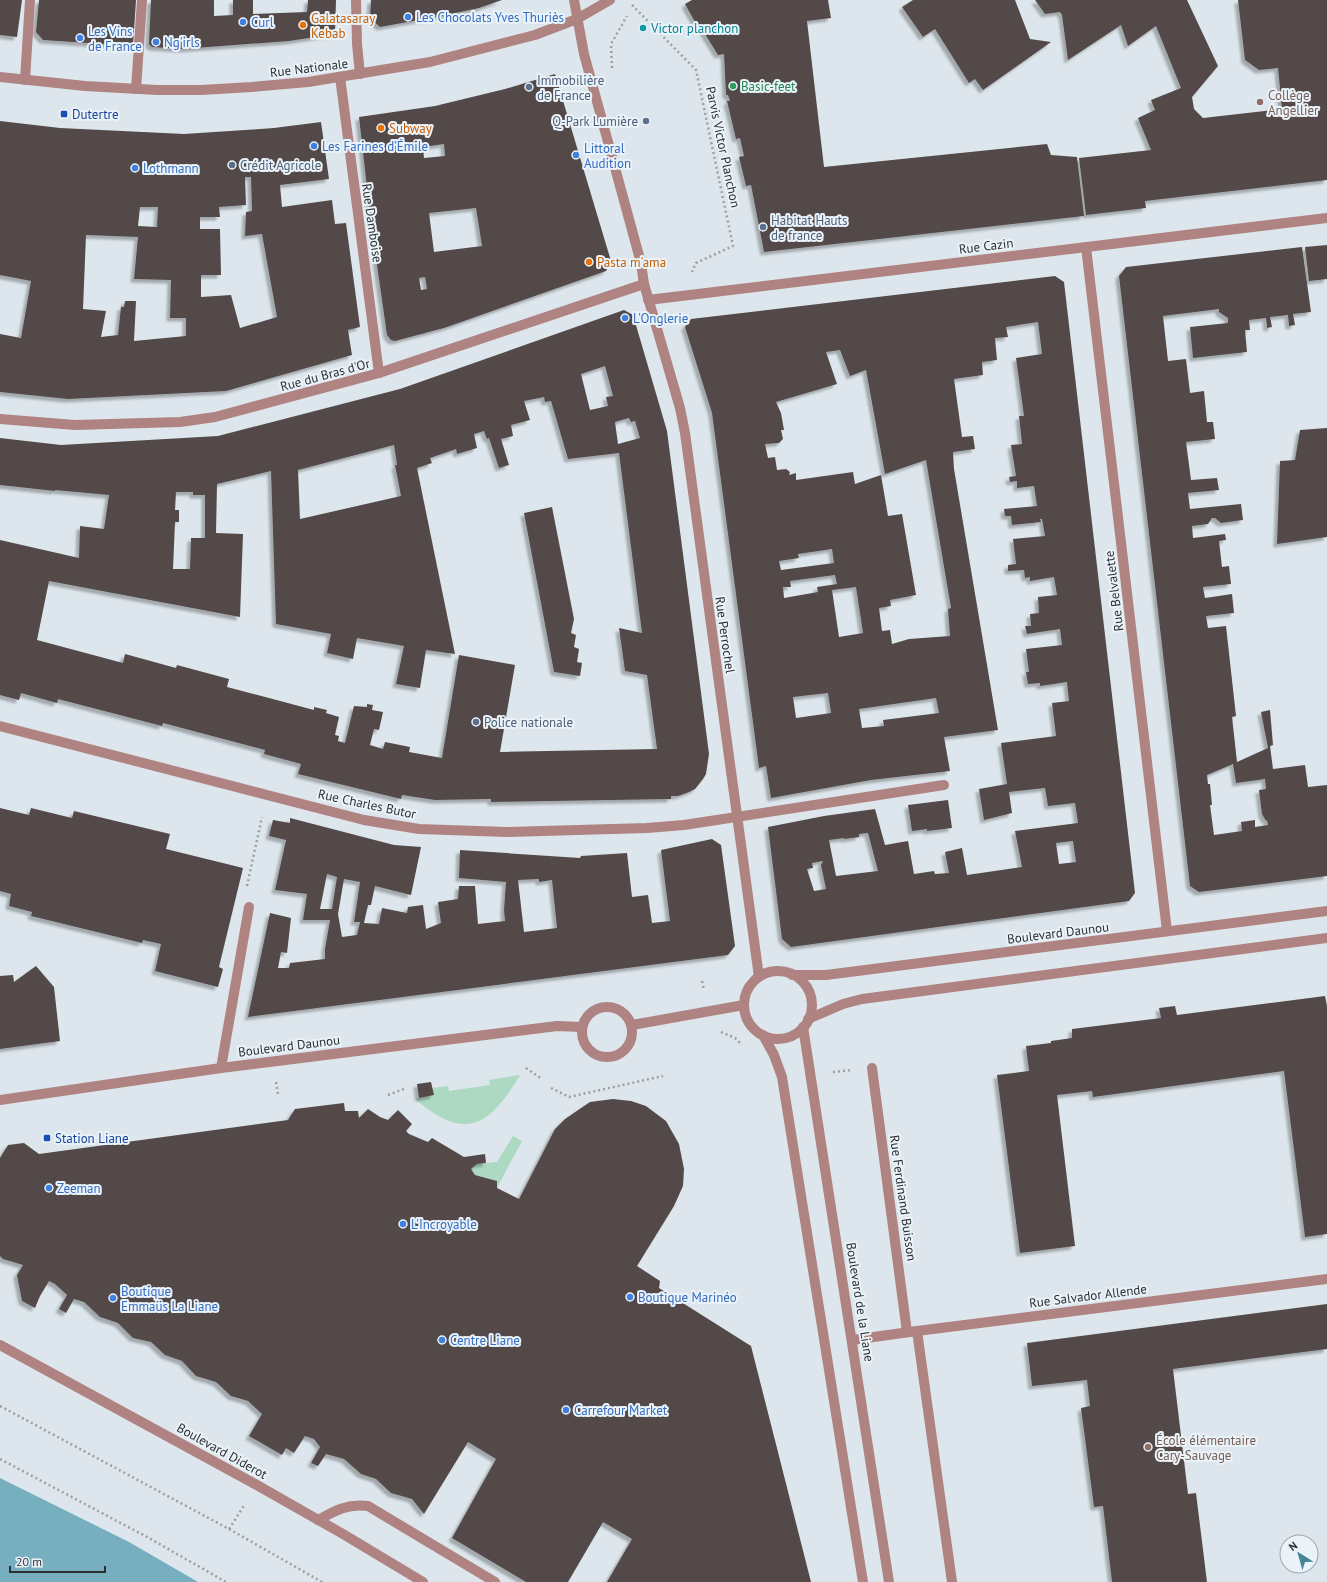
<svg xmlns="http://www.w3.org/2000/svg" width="1327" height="1582" font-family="'PT Sans',sans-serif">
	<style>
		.green { fill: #add8c1 }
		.water { fill: #77afc1 }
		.building { fill: #534a48; fill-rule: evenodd; filter: url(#shadow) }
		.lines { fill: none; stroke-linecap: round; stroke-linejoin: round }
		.path { stroke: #9aa1a5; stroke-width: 2.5; stroke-dasharray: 2 3; stroke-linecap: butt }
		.minor { stroke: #af8381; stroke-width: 10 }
		.shop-dot { fill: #3f7fe0; stroke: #ebf3fa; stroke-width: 1.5 }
		.food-dot { fill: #e8710a; stroke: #ebf3fa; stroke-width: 1.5 }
		.culture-dot { fill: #0f9aa8; stroke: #ebf3fa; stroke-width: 1.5 }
		.leisure-dot { fill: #2e9e5b; stroke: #ebf3fa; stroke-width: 1.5 }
		.service-dot { fill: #5c6f8a; stroke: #ebf3fa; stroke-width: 1.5 }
		.education-dot { fill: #8d6e63; stroke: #ebf3fa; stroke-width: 1.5 }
		.transit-dot { fill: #1a4fb4; stroke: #ebf3fa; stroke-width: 1.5 }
		.labels { text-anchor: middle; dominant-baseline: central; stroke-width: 4; stroke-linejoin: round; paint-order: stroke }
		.shop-label { font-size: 13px; fill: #366cbe; stroke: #ebf3fa; text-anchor: start }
		.food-label { font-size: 13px; fill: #c56008; stroke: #ebf3fa; text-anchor: start }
		.culture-label { font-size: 13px; fill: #0d838f; stroke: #ebf3fa; text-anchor: start }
		.street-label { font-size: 13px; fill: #2d3032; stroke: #ebf3fa }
		.service-label { font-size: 13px; fill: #4e5e75; stroke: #ebf3fa; text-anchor: start }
		.leisure-label { font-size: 13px; fill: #27864d; stroke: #ebf3fa; text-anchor: start }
		.education-label { font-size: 13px; fill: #785e54; stroke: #ebf3fa; text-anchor: start }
		.transit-label { font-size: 13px; fill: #164399; stroke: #ebf3fa; text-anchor: start }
	</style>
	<defs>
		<filter id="shadow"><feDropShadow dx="-3.5" dy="3.5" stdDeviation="1" flood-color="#0004"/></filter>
	</defs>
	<rect width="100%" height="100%" fill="#dde6ec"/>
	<g class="green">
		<path d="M520 1075C489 1127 465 1142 415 1099L433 1095 432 1088 448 1086 449 1091 490 1085 489 1080Z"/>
		<path d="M513 1136 522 1141 497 1188V1181L475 1175 471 1169 477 1164 497 1162Z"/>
	</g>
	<path class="water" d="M0 1478 129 1542 198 1582H0Z"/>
	<g class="building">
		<path d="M0 0H22L17 37 0 35Z"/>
		<path d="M39 0H136L133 46 43 40 36 32Z"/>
		<path d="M151 0H214V16L233 15V0H253V14L307 12 308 0H336L335 34 289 41 182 49 152 47 149 44Z"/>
		<path d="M371 0H502L479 8 446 15 380 27 370 18Z"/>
		<path d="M692 0H828L831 18 807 21 824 167 1047 144 1051 155 1077 157 1084 216 764 252 751 185 746 186 739 157 744 156 740 138 736 139 727 101H730L728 95H726L724 54 718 55 697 21 695 22 685 4Z"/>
		<path d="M913 0H1015L1030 39 1051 42 983 90 975 79 969 83 935 29 923 37 902 7Z"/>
		<path d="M1035 0H1187L1218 66 1192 97 1194 109 1203 118 1282 109 1278 68 1259 70 1245 60 1238 0H1327V180L1145 201 1146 208 1086 215 1079 158 1151 150 1138 118 1155 110 1151 100 1181 88 1156 26 1128 46 1121 25 1068 60 1062 15 1060 12 1045 14Z"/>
		<path d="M555 74 611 261 606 271 444 328 395 341 391 340 387 335 371 223 359 117 435 106 505 89ZM444 144 445 156 424 158 423 147ZM476 208 482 246 434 252 429 213ZM425 277 427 289 421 290 419 278Z"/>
		<path d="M0 121 60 128 184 134 274 128 321 122 329 179 280 185 282 207 332 200 335 224 346 223 360 327 348 330 352 355 226 391 68 399 0 392V334L21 338 31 281 0 275ZM245 177H251L252 211 246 212 245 236 262 234 277 317 240 328 231 295 201 297V275H221L220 229H200V217H220L219 207 246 205ZM140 207H158L157 227 138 226ZM86 235 138 237 134 279 171 280 170 318H186V336L134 341 136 301H125L124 307H121L118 335 101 337 106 311 83 309Z"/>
		<path d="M1327 245V279L1309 281 1305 247Z"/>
		<path d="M1302 247 1311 312 1293 314 1295 325 1289 326 1288 315 1270 317 1272 327 1267 328 1266 318 1249 320 1250 330H1245L1247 352 1193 358 1190 327 1228 323V318L1219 312V309L1163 316 1168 361 1186 359 1190 393 1204 391 1207 422H1213L1215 439 1186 442 1191 480 1217 478 1219 490 1188 493 1190 509 1241 504 1243 520 1221 523 1215 518H1212L1208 524 1192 526 1193 538 1225 534 1226 540 1219 541 1222 567 1229 566 1231 584 1203 587 1205 598 1232 594 1234 613 1206 616 1208 628 1226 626 1236 716 1232 717 1237 762 1268 748 1261 712 1270 710 1273 745 1270 746 1273 769 1305 765 1308 787 1327 785V876L1199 892 1190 886 1119 276 1126 267ZM1233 764 1236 783 1265 779 1266 789 1259 790 1262 814 1266 821 1267 820 1268 825 1255 827V820L1241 822 1242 831 1214 835 1210 805H1212L1210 784H1208L1207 775Z"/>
		<path d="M1055 276 1064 282 1135 893 1129 901 791 947 782 939 768 827 824 816 875 809 885 845 908 841 914 874 934 871 935 874 949 873 945 852 962 848 967 875 1022 867 1015 831 1078 823 1075 803 1048 806 1045 788 1009 792 1012 813 984 820 979 789 1007 784 1001 743 1056 736 1052 703 1069 701 1067 682 1040 686V683L1028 684 1026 672H1029L1026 649 1062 645 1060 629 1027 634 1025 626H1031L1030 614 1039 613 1038 597 1057 595 1054 577 1030 581V577L1025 578 1024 570 1008 571V565L1016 564 1013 539 1045 536 1042 519H1040L1041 522 1012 525 1011 516H1005L1004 509 1037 506 1034 486 1017 488V481L1010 482 1009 477 1016 476 1011 445 1022 444 1019 416H1024L1016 358 1042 354 1038 322 1006 327 1008 337 995 338 997 360 982 362 983 375 954 379 962 437 973 436 975 449 953 452 954 469 998 730 944 737 950 771 871 780 771 798 766 766 759 768 712 413 685 327 691 319ZM840 350 850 376 866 370 885 474 926 460 951 608 948 609 950 636 909 639 892 644 890 630 882 631 879 608 891 606 890 600 916 595 902 514 888 516 881 475 855 484 853 472 796 480V473L789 475 790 472 786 469 777 470 775 457 768 458 765 444 779 443 783 439 781 430H784L781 413 776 402 837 384 826 352ZM832 549 834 563 781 570 779 561 799 558 798 554ZM835 575 837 584 817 587 818 592 784 598 783 587H791L790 581ZM856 587 863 633 839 637 832 590ZM828 693 831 713 796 718 793 697ZM936 698 939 713 883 720 884 726 862 728 859 709ZM868 833 878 871 836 876 829 840 844 838V839L859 837V834ZM1073 841 1076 862 1059 864 1056 843ZM823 861 821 865 826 889 814 891 807 869 813 868 812 863Z"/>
		<path d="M624 310 633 315 667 431 709 754 706 774 703 779 695 789 689 792 678 796H671V799L491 802V799L435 800 402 795 401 799 298 774 301 764 264 754 265 750 163 723 162 726 58 699 57 703 21 693 19 700 0 695V540L79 558 80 526 104 529 109 495 55 490V491L0 485V438L61 445 218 436 400 389ZM605 366 613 396 606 397 608 406 590 410 581 374ZM544 397 545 402 551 401 568 459 619 453 642 633 619 628 625 671 647 675 657 749 500 752 515 665 459 655 442 758 409 752 410 747 385 742 383 749 370 745 374 729 379 730 383 712 372 710 373 705 367 704V707L354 706 345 743 338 741 339 736 335 735 339 717 326 713 327 710 314 707V710L227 687 229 679 177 665 176 668 125 654 123 663 37 640 49 581 240 617 243 534 216 533 217 484 271 471 276 624 331 634 327 653 353 659 357 638 404 646 396 684 420 688 426 650 455 654 417 468 432 463 430 458 456 449 457 454 477 448 474 434 484 431 487 439 489 438 499 468 509 465 501 439 513 436 511 425 530 420 524 401ZM629 418 631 422 635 421 640 438 618 444 615 422ZM394 445 397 465H395L401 496 300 519 298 470ZM176 492H193V495H205V538H191L190 569H173L175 522H179V510H175Z"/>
		<path d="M1327 428V537L1277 544 1280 461 1295 460 1300 430Z"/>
		<path d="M552 507 574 619 571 633 576 635 574 647 579 649 577 662 582 663 580 676 554 672 524 513Z"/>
		<path d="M948 800 952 828 927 831V829L912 831 908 805Z"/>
		<path d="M0 808 29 815 31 808 72 818 74 811 170 834 166 849 243 868 219 967 223 969 218 987 155 971 161 944 143 940 142 943 31 916 32 912 9 906 11 894 0 891Z"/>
		<path d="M290 818 394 845 421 847 411 895 375 886 371 905H368L364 923 379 924 382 908 407 913 408 907 423 905 426 929 441 923 438 902 458 899 459 886H475L478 924 505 921 504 910 506 882 459 878 460 850 580 858 581 856 627 853 632 897 648 895 652 923 670 921 661 850 712 839 721 845 735 946 728 955 248 1017 270 913 291 918 287 953 281 952 278 968H289L290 963 325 959V949L330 920H303L307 894 275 890 286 840 269 836 273 820 290 823ZM327 874 337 877 332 909H320ZM344 879 360 882 354 922H360L357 935 342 937 338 914ZM539 879V882L552 880 557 928 524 932 518 880Z"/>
		<path d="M36 966 54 987 60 1041 0 1049V976L13 975 14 982Z"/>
		<path d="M1325 996 1327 1006V1234L1305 1237 1284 1071 1093 1097 1092 1091 1057 1095 1075 1246 1020 1253 997 1075 1029 1071 1026 1046 1051 1043V1041L1072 1038V1029L1161 1018 1159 1008 1175 1006 1177 1015Z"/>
		<path d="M431 1082 434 1095 419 1098 417 1084Z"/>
		<path d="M613 1099 631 1101 646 1106 666 1121 679 1144 684 1169 683 1186 674 1206 637 1266 660 1281 659 1288 751 1346 811 1582H607L632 1539 603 1522 568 1582H526L452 1538 496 1459 468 1442 424 1514 412 1499 391 1493 376 1479 361 1474 344 1459 326 1454 318 1466 311 1463 320 1447 314 1439 305 1436 294 1453 286 1448 282 1455 249 1436 262 1414 248 1401 231 1396 216 1382 196 1376 182 1361 165 1355 151 1342 133 1338 118 1323 100 1317 84 1302 74 1299 66 1313 59 1309 67 1295 55 1284 49 1281 40 1296 35 1308 22 1301 17 1275 23 1265 3 1259 0 1256V1158L8 1145 24 1143 39 1154 288 1120 295 1109 344 1103 345 1111H358L359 1118 368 1109 380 1117 388 1120 398 1110 412 1124 406 1131 409 1134 428 1142 432 1138 464 1157 485 1154 486 1163 477 1164 471 1169 475 1175 497 1181V1188L519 1199 555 1129 565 1119 590 1102Z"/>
		<path d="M1327 1304V1349L1173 1369 1188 1494 1196 1493 1207 1582H1112L1103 1506 1094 1507 1081 1408 1090 1406 1087 1380 1032 1386 1027 1343Z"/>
	</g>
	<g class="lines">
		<g class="path">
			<path d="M632 5 696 70 733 246 696 263 692 272"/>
			<path d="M612 68 611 44 627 16"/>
			<path d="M247 886 262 817"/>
			<path d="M702 981 704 990"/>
			<path d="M721 1032 735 1038 742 1045"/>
			<path d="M526 1068 542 1079"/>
			<path d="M833 1072 852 1070"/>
			<path d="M276 1082 278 1094"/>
			<path d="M551 1088 569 1097 663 1076"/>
			<path d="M388 1095 406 1088"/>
			<path d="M0 1406 229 1529 322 1582"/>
			<path d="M0 1459 149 1538 226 1582"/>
			<path d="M229 1529 245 1504"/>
		</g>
		<g class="minor">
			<path d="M356 0 357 44 360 74"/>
			<path d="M574 0 584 54 641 263 644 284 680 408 685 433 759 977"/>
			<path d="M0 77 85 86 157 90H201L252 87 308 82 430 62 535 35 577 19 610 0"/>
			<path d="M340 77 379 373"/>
			<path d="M25 80 30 0"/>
			<path d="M136 89 142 0"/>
			<path d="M1086 247 1167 931"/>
			<path d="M648 300 1327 218"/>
			<path d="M0 419 75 425 180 422 215 417 379 373 644 284"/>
			<path d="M0 726 364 820 419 829 507 832 647 828 684 825 944 785"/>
			<circle cx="778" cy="1005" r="34"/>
			<path d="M792 975H826L1327 911"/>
			<circle cx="607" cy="1032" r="25"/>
			<path d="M808 1019 843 1004 862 999 1327 938"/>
			<path d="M632 1025 744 1005"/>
			<path d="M803 1027 889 1582"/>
			<path d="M763 1035 774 1055 782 1077 863 1582"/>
			<path d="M221 1068 249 907"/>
			<path d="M872 1068 907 1332"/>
			<path d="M0 1100 221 1068 557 1026 582 1027"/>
			<path d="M917 1331 952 1582"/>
			<path d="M852 1340 917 1331 1327 1279"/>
			<path d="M0 1345 255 1484 343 1534 423 1582"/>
			<path d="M318 1520C334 1511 348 1503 368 1506L495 1582"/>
		</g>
	</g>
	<g class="shop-dot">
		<circle cx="408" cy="17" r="4"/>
		<circle cx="243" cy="22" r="4"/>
		<circle cx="80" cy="38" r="4"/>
		<circle cx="156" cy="42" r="4"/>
		<circle cx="314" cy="146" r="4"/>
		<circle cx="576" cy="155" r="4"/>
		<circle cx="135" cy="168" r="4"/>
		<circle cx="625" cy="318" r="4"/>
		<circle cx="49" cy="1188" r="4"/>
		<circle cx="403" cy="1224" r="4"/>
		<circle cx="630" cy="1297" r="4"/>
		<circle cx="113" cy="1298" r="4"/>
		<circle cx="442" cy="1340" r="4"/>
		<circle cx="566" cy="1410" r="4"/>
	</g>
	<g class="food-dot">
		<circle cx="303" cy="25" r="4"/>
		<circle cx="381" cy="128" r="4"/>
		<circle cx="589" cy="262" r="4"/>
	</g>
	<circle class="culture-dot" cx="643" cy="28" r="4"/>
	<circle class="leisure-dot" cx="733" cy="86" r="4"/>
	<g class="service-dot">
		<circle cx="529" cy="87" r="4"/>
		<circle cx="646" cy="121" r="4"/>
		<circle cx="232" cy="165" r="4"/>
		<circle cx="763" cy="227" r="4"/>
		<circle cx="476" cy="722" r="4"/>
	</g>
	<g class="education-dot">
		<circle cx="1260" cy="102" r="4"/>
		<circle cx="1148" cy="1447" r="4"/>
	</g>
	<g class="transit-dot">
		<rect x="60" y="110" width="8" height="8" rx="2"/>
		<rect x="43" y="1134" width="8" height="8" rx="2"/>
	</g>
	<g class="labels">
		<g class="shop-label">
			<text x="416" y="17">Les Chocolats Yves Thuriès</text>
			<text x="251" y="22">Curl</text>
			<text x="88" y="31">Les Vins<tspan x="88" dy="15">de France</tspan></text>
			<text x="164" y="42">Ng'irls</text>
			<text x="322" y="146">Les Farines d’Émile</text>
			<text x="584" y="148">Littoral<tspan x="584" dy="15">Audition</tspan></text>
			<text x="143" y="168">Lothmann</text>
			<text x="633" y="318">L'Onglerie</text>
			<text x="57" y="1188">Zeeman</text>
			<text x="411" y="1224">L'Incroyable</text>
			<text x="121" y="1291">Boutique<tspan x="121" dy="15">Emmaüs La Liane</tspan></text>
			<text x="638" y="1297">Boutique Marinéo</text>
			<text x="450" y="1340">Centre Liane</text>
			<text x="574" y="1410">Carrefour Market</text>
		</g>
		<g class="food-label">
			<text x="311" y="18">Galatasaray<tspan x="311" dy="15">Kebab</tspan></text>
			<text x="389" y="128">Subway</text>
			<text x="597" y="262">Pasta m'ama</text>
		</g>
		<g class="culture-label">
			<text x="651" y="28">Victor planchon</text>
		</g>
		<g class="street-label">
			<text transform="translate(309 68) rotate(-7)">Rue Nationale</text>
			<text transform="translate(723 147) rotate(78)">Parvis Victor Planchon</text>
			<text transform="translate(372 223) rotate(82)">Rue Damboise</text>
			<text transform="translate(986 246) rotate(-7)">Rue Cazin</text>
			<text transform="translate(325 375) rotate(-15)">Rue du Bras d'Or</text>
			<text transform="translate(1114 591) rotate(-97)">Rue Belvalette</text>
			<text transform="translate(725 635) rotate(82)">Rue Perrochel</text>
			<text transform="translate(367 804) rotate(12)">Rue Charles Butor</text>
			<text transform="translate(1058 933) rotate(-7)">Boulevard Daunou</text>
			<text transform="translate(289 1046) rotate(-7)">Boulevard Daunou</text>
			<text transform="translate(903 1198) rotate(82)">Rue Ferdinand Buisson</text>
			<text transform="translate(1088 1296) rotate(-7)">Rue Salvador Allende</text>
			<text transform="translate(860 1302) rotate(81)">Boulevard de la Liane</text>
			<text transform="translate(222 1451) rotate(29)">Boulevard Diderot</text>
		</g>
		<g class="service-label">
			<text x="537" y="80">Immobilière<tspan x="537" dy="15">de France</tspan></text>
			<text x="638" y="121" text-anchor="end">Q-Park Lumière</text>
			<text x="240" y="165">Crédit Agricole</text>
			<text x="771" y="220">Habitat Hauts<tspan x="771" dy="15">de france</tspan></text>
			<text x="484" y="722">Police nationale</text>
		</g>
		<g class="leisure-label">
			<text x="741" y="86">Basic-feet</text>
		</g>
		<g class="education-label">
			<text x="1268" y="95">Collège<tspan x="1268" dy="15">Angellier</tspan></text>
			<text x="1156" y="1440">École élémentaire<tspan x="1156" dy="15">Cary-Sauvage</tspan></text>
		</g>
		<g class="transit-label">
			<text x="72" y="114">Dutertre</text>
			<text x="55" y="1138">Station Liane</text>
		</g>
	</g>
	<g transform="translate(1299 1554) rotate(323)"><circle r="19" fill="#ebf3fa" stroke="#9fa5aa"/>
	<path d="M0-3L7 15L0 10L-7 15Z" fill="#438696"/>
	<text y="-6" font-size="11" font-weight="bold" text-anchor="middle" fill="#2d3032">N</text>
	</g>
	<path d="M10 1566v6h95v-6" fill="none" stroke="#2d3032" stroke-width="2"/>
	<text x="16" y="1566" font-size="12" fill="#2d3032" stroke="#ebf3fa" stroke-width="3" paint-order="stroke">20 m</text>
</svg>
